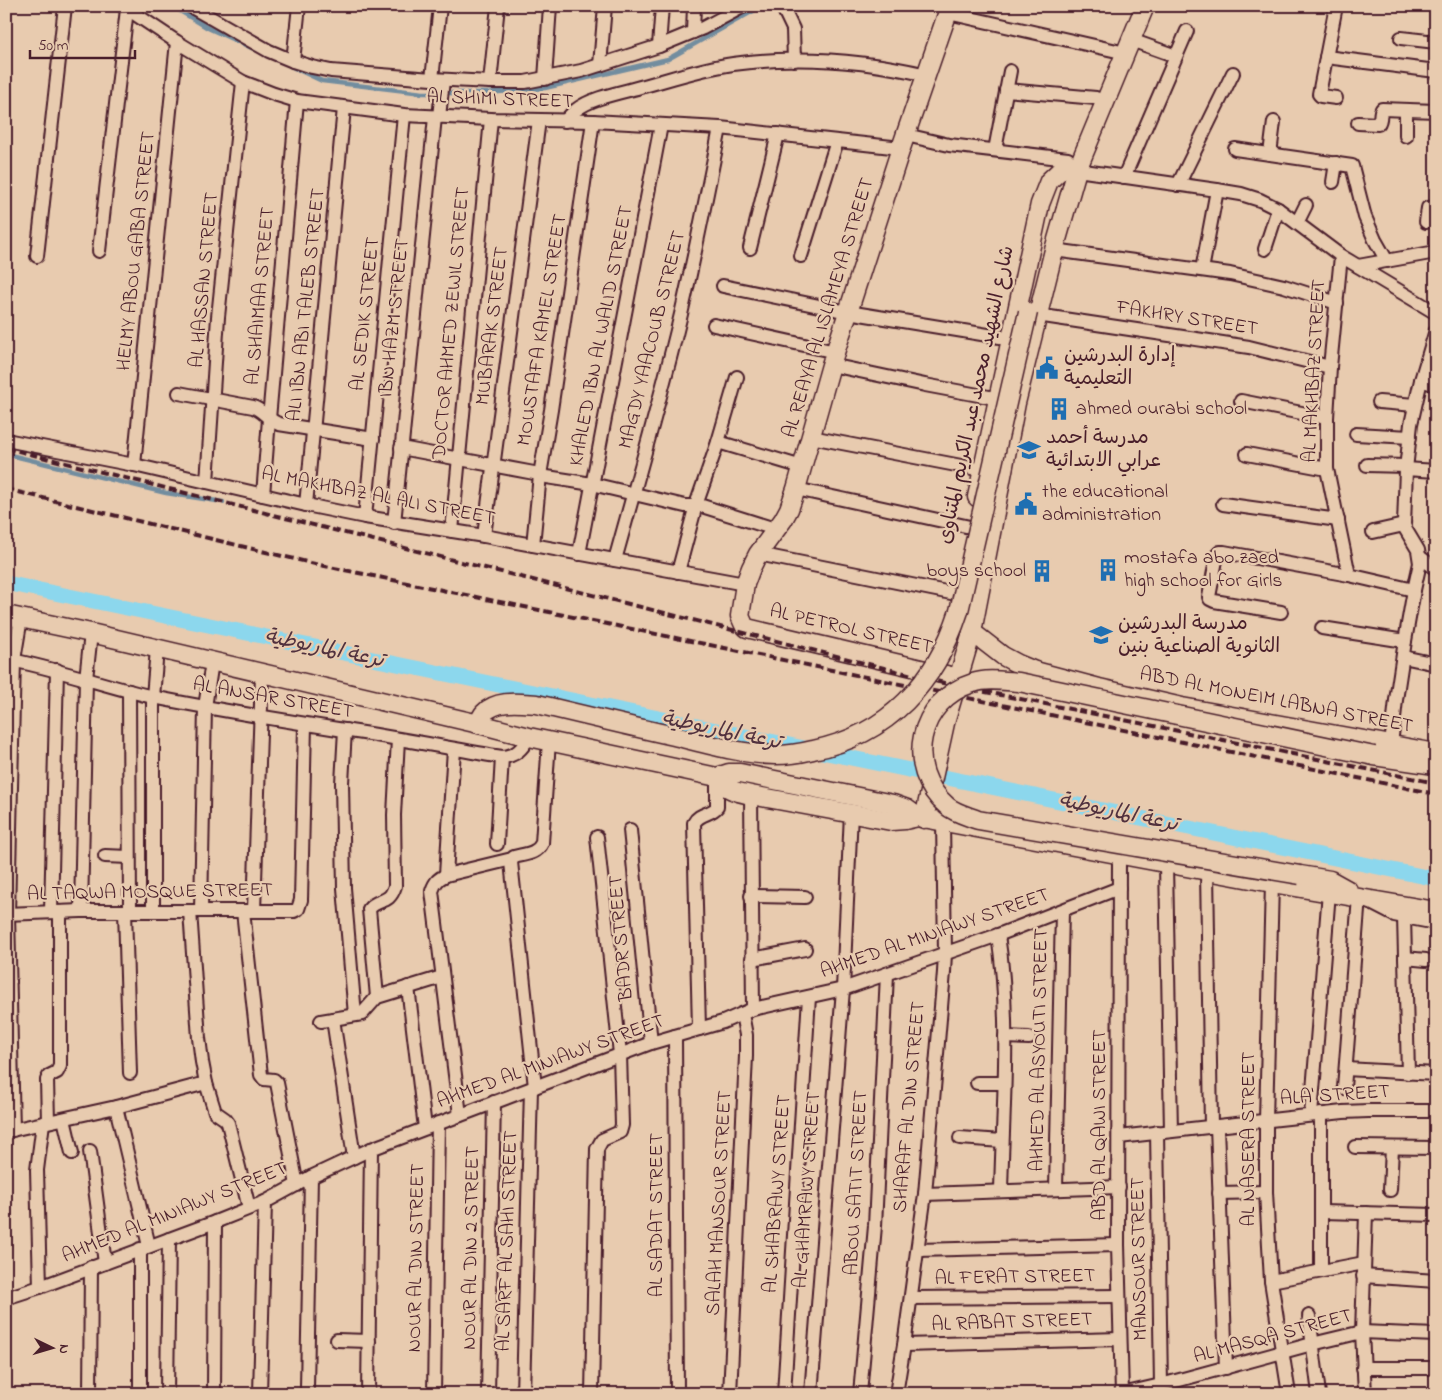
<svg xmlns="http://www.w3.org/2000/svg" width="1442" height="1400" font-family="'Indie Flower','Playpen Sans Arabic',sans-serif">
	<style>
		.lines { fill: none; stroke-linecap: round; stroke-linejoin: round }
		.stream { stroke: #728d9f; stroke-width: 4.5 }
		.canal { stroke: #8cd7ed; stroke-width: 15 }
		.street-casing { stroke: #4a1f2b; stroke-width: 16 }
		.secondary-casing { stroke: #4a1f2b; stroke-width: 21 }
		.street { stroke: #e8cbaf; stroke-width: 12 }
		.secondary { stroke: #e8cbaf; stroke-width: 18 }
		.rail { stroke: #4a1f2b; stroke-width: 4; stroke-dasharray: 8 4; stroke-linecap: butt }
		.secondary-bridge-casing { stroke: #4a1f2b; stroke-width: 21; stroke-linecap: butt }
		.secondary-bridge { stroke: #e8cbaf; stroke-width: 18 }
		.labels { text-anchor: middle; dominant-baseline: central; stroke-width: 4.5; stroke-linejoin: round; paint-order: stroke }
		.street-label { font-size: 20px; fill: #4a1f2b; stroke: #e8cbaf }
		.poi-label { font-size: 20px; fill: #4a1f2b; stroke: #e8cbaf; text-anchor: start }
		.water-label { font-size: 21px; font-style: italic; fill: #51313e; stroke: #e8cbaf }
	</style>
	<rect width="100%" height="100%" fill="#e8cbaf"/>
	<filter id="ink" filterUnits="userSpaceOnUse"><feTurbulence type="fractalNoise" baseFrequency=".02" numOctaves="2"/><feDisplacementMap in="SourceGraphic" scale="10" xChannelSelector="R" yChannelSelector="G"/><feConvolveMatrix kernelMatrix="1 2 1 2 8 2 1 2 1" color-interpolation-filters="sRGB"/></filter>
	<g filter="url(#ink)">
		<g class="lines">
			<g class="stream">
				<path d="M172 6 208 28 256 50"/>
				<path d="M290 66 322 81 423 93H487L545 88 668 59 762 6"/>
				<path d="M6 454 166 493 223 502"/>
			</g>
			<path class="canal" d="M6 583 1436 879"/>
			<defs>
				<g id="street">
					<path d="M123 6 177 42 243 82 274 94 297 101 404 115 491 119 593 121 720 128 901 148"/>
					<path d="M190 6 269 51 293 61 312 67 331 71 432 79 490 82H525L581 71 659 46 703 28 744 6"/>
					<path d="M782 6 793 29 794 60"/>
					<path d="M948 13 1117 51"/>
					<path d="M693 32 694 6"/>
					<path d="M1401 38 1436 42"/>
					<path d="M1131 40 1176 56"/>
					<path d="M659 46 662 6"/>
					<path d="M1326 57 1436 71"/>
					<path d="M293 61 299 6"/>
					<path d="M600 65 605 6"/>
					<path d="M432 79 440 6"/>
					<path d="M545 79 550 6"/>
					<path d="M490 82 498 6"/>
					<path d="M1006 90 1096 98"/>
					<path d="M1336 98 1321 96 1319 94 1336 6"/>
					<path d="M1406 110V136"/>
					<path d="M439 117 443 80"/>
					<path d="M565 121C569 117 572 113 576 110 592 97 624 92 644 86 673 78 703 68 733 64 798 55 863 60 927 75"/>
					<path d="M1358 123 1378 124C1382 119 1379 113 1382 109L1436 111"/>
					<path d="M906 135 949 145 1068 159"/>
					<path d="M1235 149 1352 166 1365 217 1375 240 1387 261"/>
					<path d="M995 150 1010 71"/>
					<path d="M1270 154 1274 122"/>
					<path d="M1077 170 1217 190 1241 194 1260 200 1278 209 1341 256 1436 313"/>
					<path d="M1124 177 1187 31"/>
					<path d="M1333 182 1336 163"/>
					<path d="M1178 185 1233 73"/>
					<path d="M1426 222 1428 208 1436 207"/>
					<path d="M1297 223 1306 205"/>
					<path d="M750 248 778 134"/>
					<path d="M1265 249 1278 209"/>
					<path d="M1054 250 1230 274 1284 286 1337 303"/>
					<path d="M99 251 127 9"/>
					<path d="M37 256 65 6"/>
					<path d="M801 256 837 141"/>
					<path d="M1341 256 1330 367 1327 418V469L1349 575"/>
					<path d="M1358 266 1436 252"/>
					<path d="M1202 270 1217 190"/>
					<path d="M723 286 848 312 1012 339"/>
					<path d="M1037 315 1249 347 1330 367"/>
					<path d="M714 325 836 352"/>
					<path d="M831 365 925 385 1005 400"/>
					<path d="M1421 380 1436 385"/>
					<path d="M179 393 253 407C263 410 268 420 279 424L373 439"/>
					<path d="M1241 401 1327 418"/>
					<path d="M1379 402 1415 405"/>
					<path d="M1356 434 1410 437"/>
					<path d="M811 437 982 470"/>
					<path d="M6 440 134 465 306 505 365 517 484 536 745 584"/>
					<path d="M718 442 802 467"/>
					<path d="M401 448 534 473 547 477 592 484 685 506H702L775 529"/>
					<path d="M1247 454 1327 469"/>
					<path d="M134 465 177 42"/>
					<path d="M1367 465 1406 466"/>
					<path d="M1406 469 1436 471"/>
					<path d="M207 482 218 317 243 82"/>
					<path d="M796 489 970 527"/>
					<path d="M263 495 269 419 297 101"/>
					<path d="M1223 504 1338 520"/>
					<path d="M306 505 344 108"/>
					<path d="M365 517 404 115"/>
					<path d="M394 523 435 117"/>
					<path d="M452 531 491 119"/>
					<path d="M1373 532 1404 525"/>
					<path d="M484 536 539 120"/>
					<path d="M533 545 540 475 551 410 593 121"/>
					<path d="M579 554 661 125"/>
					<path d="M758 554 956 594"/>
					<path d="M1420 557 1436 569"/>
					<path d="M615 560C638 477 662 394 682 310 696 250 708 189 720 128"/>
					<path d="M678 572 696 505 718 442 737 377"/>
					<path d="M1281 612 1214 601 1210 599 1209 597 1217 555 1220 552H1224L1349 575 1414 590"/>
					<path d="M1322 628 1405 641"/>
					<path d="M1403 657 1436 664"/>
					<path d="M6 659C56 668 104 686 153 697 217 710 280 720 344 730 397 738 449 748 502 757 516 756 522 749 529 737"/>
					<path d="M129 691 130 911"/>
					<path d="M345 730 342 783 344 888 355 1015"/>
					<path d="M1391 745 1396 700 1405 641 1414 590 1420 563 1418 550 1406 530 1404 525 1406 469 1411 424 1421 380 1436 330"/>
					<path d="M751 795 753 1009"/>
					<path d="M630 830 651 1043"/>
					<path d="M497 844 502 757"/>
					<path d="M105 856 129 857"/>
					<path d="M1119 856 1118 1245 1122 1394"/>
					<path d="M1166 864 1171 1131"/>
					<path d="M1207 871 1211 1127"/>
					<path d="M446 875 454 749"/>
					<path d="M1272 883 1266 1120V1192L1271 1281 1289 1394"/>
					<path d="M751 896 805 897"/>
					<path d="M81 911 86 679 91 633"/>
					<path d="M125 911 130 1073"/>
					<path d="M153 911V697L157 649"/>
					<path d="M190 911 199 1038 202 1062 206 1083 215 1112 225 1119 228 1123 249 1208"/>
					<path d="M201 911 205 707 212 662"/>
					<path d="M243 911 261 1075 264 1079 274 1080 277 1083 297 1185"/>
					<path d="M254 911 262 674"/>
					<path d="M51 912 57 670"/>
					<path d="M6 914 81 911H294L298 909 301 900 305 725"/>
					<path d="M1404 917 1408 1073"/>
					<path d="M998 935C1011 1019 1003 1106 1001 1191"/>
					<path d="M1405 958 1426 960"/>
					<path d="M752 959 805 949"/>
					<path d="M408 987 425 1128"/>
					<path d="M377 997 369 909C378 897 389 906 395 886L394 815 398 739"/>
					<path d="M333 1019 354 1157"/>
					<path d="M321 1021 362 1014 377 997 442 977"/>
					<path d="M699 1029 694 823C699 813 711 815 717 807V777"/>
					<path d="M675 1036 677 1394"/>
					<path d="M1005 1037 1029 1038"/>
					<path d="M1346 1069 1436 1074"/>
					<path d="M977 1083H1004"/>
					<path d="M535 1087 511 862 514 857C525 854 537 854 542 843L549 741"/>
					<path d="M1344 1088 1359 897 1394 915 1436 923"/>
					<path d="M116 1107 149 1246"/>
					<path d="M460 1115 432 891C435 882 438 879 446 875L512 859"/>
					<path d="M1311 1115 1329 892"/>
					<path d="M64 1119 72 1153"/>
					<path d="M48 1121 47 1080 49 1076 57 1072 60 1066V912"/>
					<path d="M1217 1126 1226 1368"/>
					<path d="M13 1130 8 914 14 660 21 618"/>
					<path d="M7 1131 116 1107 206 1083"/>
					<path d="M1157 1132 1161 1385"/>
					<path d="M1119 1137 1343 1112 1368 1111H1436"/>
					<path d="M960 1138 1002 1141"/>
					<path d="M1355 1147 1436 1148"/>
					<path d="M90 1151 105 1263"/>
					<path d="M1056 1189 1062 911"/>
					<path d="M1390 1190 1392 1148"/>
					<path d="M1219 1193 1266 1192"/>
					<path d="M925 1194 1119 1187"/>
					<path d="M1322 1212 1436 1215"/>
					<path d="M918 1250 1118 1245"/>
					<path d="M1321 1271V1114"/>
					<path d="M1363 1276 1436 1281"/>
					<path d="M1271 1281 1364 1263"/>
					<path d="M40 1287 37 1170 43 1123"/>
					<path d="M6 1298 40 1287 215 1222 265 1202 311 1177 371 1149 651 1043 723 1022 753 1009 843 989 998 935 1119 888"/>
					<path d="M911 1298 1119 1296"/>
					<path d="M1309 1316 1319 1394"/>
					<path d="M337 1340 369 1341"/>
					<path d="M904 1345 1120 1339"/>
					<path d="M1363 1368H1436"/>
					<path d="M307 1388 311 1177"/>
					<path d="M90 1394 91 1267"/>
					<path d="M140 1394V1249"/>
					<path d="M167 1394 169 1239"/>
					<path d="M214 1394 215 1222"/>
					<path d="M260 1394 265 1202"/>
					<path d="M368 1394 371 1149"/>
					<path d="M434 1394 438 1123"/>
					<path d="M488 1394 494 1102"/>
					<path d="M523 1394 531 1089"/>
					<path d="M592 1394 597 1149 602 1140 620 1132 622 1125 620 1054 597 837"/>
					<path d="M730 1394 746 1056V1035L742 1014"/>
					<path d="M784 1394 809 997"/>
					<path d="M811 1394 843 989 851 813"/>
					<path d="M860 1394 875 1226 887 974"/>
					<path d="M896 1394 904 1345 925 1194 944 972 945 953 943 822"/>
					<path d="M1122 1394 1161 1385 1312 1344 1362 1332 1436 1335"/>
					<path d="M1365 1394 1362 1332 1366 1213"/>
				</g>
				<g id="secondary">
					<path d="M950 6 901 148 831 365 796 489 789 509 783 520 758 554 751 568 745 584 740 616 744 625 747 628 959 678"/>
					<path d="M977 497 1040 204 1049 181 1067 164"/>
					<path d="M6 615 91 633 479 724 529 737 717 777 729 773H740L893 804 907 809 918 817"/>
					<path d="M972 632 1003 656 1018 664 1035 671 1099 688 1182 707 1436 753"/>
					<path d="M479 724C480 720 481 716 484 713 497 699 520 703 537 704"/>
					<path d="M1374 756 1435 765"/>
					<path d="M717 777C725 790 737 792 751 795L891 821 905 820 918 817 1272 883 1436 911"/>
					<path d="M924 819 945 723 972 632 1016 403 1054 250 1077 170 1145 6"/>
					<path d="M1300 875 1330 880 1348 890"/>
				</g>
			</defs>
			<use href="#street" class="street-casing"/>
			<use href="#secondary" class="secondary-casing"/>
			<use href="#street" class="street"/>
			<use href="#secondary" class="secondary"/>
			<g class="rail">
				<path d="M6 448 956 686 1436 783"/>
				<path d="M6 489 315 564 1436 794"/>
			</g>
			<defs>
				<g id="secondary-bridge">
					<path d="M537 704C583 715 629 726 674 736 707 744 741 754 775 755 788 755 801 753 813 750 889 735 936 682 959 611L1028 312"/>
					<path d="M1300 875 978 820C968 816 955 813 947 806 903 768 918 700 973 683 987 678 1004 681 1019 682L1374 756"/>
				</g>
			</defs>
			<use href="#secondary-bridge" class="secondary-bridge-casing"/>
			<use href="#secondary-bridge" class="secondary-bridge"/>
		</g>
	</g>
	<defs>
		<symbol id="civic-bare" viewBox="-9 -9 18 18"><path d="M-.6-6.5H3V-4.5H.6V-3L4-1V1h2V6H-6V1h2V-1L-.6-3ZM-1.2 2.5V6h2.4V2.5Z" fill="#1f6fb2" stroke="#e8cbaf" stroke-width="2.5" paint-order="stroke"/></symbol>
		<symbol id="building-bare" viewBox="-9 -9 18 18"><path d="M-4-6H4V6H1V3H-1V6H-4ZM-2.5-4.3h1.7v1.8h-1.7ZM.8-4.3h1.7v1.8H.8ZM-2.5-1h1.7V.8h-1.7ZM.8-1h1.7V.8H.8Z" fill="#1f6fb2" stroke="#e8cbaf" stroke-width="2.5" paint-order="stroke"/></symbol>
		<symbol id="school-bare" viewBox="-9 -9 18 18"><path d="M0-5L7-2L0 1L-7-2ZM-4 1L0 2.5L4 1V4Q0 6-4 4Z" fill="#1f6fb2" stroke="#e8cbaf" stroke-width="2.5" paint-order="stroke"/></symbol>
	</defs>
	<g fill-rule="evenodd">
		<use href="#civic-bare" x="1031" y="352" width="32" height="32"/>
		<use href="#building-bare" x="1043" y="393" width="32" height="32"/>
		<use href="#school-bare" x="1013" y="434" width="32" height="32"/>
		<use href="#civic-bare" x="1010" y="488" width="32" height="32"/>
		<use href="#building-bare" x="1092" y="554" width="32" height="32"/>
		<use href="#building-bare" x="1026" y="555" width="32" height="32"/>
		<use href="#school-bare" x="1085" y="619" width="32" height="32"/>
	</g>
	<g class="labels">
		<g class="street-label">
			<text transform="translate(500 100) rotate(2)">AL SHIMI STREET</text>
			<text transform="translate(137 251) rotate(-84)">HELMY ABOU GABA STREET</text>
			<text transform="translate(205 280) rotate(-85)">AL HASSAN STREET</text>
			<text transform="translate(261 296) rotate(-85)">AL SHAIMAA STREET</text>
			<text transform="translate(307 305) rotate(-84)">ALI IBN ABI TALEB STREET</text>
			<text transform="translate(829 308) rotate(-73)">AL REAYA AL ISLAMEYA STREET</text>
			<text transform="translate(366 314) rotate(-84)">AL SEDIK STREET</text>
			<text transform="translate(395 318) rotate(-84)">IBN HAZM STREET</text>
			<text transform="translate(1187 319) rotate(9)">FAKHRY STREET</text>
			<text transform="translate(452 323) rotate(-85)">DOCTOR AHMED ZEWIL STREET</text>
			<text transform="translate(493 326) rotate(-83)">MUBARAK STREET</text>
			<text transform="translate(543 330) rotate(-81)">MOUSTAFA KAMEL STREET</text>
			<text transform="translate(602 336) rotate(-79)">KHALED IBN AL WALID STREET</text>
			<text transform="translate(653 340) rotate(-76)">MAGDY YAACOUB STREET</text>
			<text transform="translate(1315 371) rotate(-87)">AL MAKHBAZ STREET</text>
			<text transform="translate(977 395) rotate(-78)">شارع الشهيد محمد عبد الكريم المتناوى</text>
			<text transform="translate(378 497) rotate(11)">AL MAKHBAZ AL ALI STREET</text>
			<text transform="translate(851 630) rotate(13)">AL PETROL STREET</text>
			<text transform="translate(273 699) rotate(10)">AL ANSAR STREET</text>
			<text transform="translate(1276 701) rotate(11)">ABD AL MONEIM LABNA STREET</text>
			<text transform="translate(150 893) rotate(-1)">AL TAQWA MOSQUE STREET</text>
			<text transform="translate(935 934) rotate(-19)">AHMED AL MINIAWY STREET</text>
			<text transform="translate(622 938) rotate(-95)">BADR STREET</text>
			<text transform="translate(1040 1050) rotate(-89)">AHMED AL ASYOUTI STREET</text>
			<text transform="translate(551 1062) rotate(-20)">AHMED AL MINIAWY STREET</text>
			<text transform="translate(1335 1096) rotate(-4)">ALA' STREET</text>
			<text transform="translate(910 1107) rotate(-85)">SHARAF AL DIN STREET</text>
			<text transform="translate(1100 1125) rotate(-90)">ABD AL QAWI STREET</text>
			<text transform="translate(1249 1139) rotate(-90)">AL NASERA STREET</text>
			<text transform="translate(857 1183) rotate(-87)">ABOU SATIT STREET</text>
			<text transform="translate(808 1190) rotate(-86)">AL GHAMRAWY STREET</text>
			<text transform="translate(778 1194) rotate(-86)">AL SHABRAWY STREET</text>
			<text transform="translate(720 1203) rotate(-87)">SALAH MANSOUR STREET</text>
			<text transform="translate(175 1213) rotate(-22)">AHMED AL MINIAWY STREET</text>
			<text transform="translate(657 1215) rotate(-90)">AL SADAT STREET</text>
			<text transform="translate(508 1241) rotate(-88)">AL SARF AL SAHI STREET</text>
			<text transform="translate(472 1248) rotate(-89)">NOUR AL DIN 2 STREET</text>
			<text transform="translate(417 1258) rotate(-89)">NOUR AL DIN STREET</text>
			<text transform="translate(1140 1259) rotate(-91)">MANSOUR STREET</text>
			<text transform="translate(1015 1278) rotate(-1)">AL FERAT STREET</text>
			<text transform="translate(1012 1323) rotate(-2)">AL RABAT STREET</text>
			<text transform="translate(1273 1337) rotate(-15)">AL MASQA STREET</text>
		</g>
		<g class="poi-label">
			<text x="1064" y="356">إدارة البدرشين<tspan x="1064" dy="23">التعليمية</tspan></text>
			<text x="1076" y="409">ahmed ourabi school</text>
			<text x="1046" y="438">مدرسة أحمد<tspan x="1046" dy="23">عرابي الابتدائية</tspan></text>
			<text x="1042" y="492">the educational<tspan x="1042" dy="23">administration</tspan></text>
			<text x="1124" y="558">mostafa abo zaed<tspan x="1124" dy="23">high school for Girls</tspan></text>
			<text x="1026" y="571" text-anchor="end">boys school</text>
			<text x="1118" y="624">مدرسة البدرشين<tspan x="1118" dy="23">الثانوية الصناعية بنين</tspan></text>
		</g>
		<g class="water-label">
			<text transform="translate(324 649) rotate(12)">ترعة الماريوطية</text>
			<text transform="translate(721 731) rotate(12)">ترعة الماريوطية</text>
			<text transform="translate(1118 813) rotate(12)">ترعة الماريوطية</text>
		</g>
	</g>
	<rect width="1442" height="1400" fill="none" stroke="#e8cbaf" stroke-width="25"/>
	<rect x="12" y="12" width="1417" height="1375" fill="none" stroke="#4a1f2b" stroke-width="2" filter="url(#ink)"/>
	<g transform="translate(52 1348) rotate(95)" stroke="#e8cbaf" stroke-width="4" paint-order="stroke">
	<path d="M0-4L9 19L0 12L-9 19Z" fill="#4a1f2b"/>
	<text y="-8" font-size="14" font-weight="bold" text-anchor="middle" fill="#4a1f2b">N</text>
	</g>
	<path d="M30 50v8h105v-8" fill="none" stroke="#4a1f2b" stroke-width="2.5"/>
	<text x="38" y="50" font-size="15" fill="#4a1f2b" stroke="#e8cbaf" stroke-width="4" paint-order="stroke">50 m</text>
</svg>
